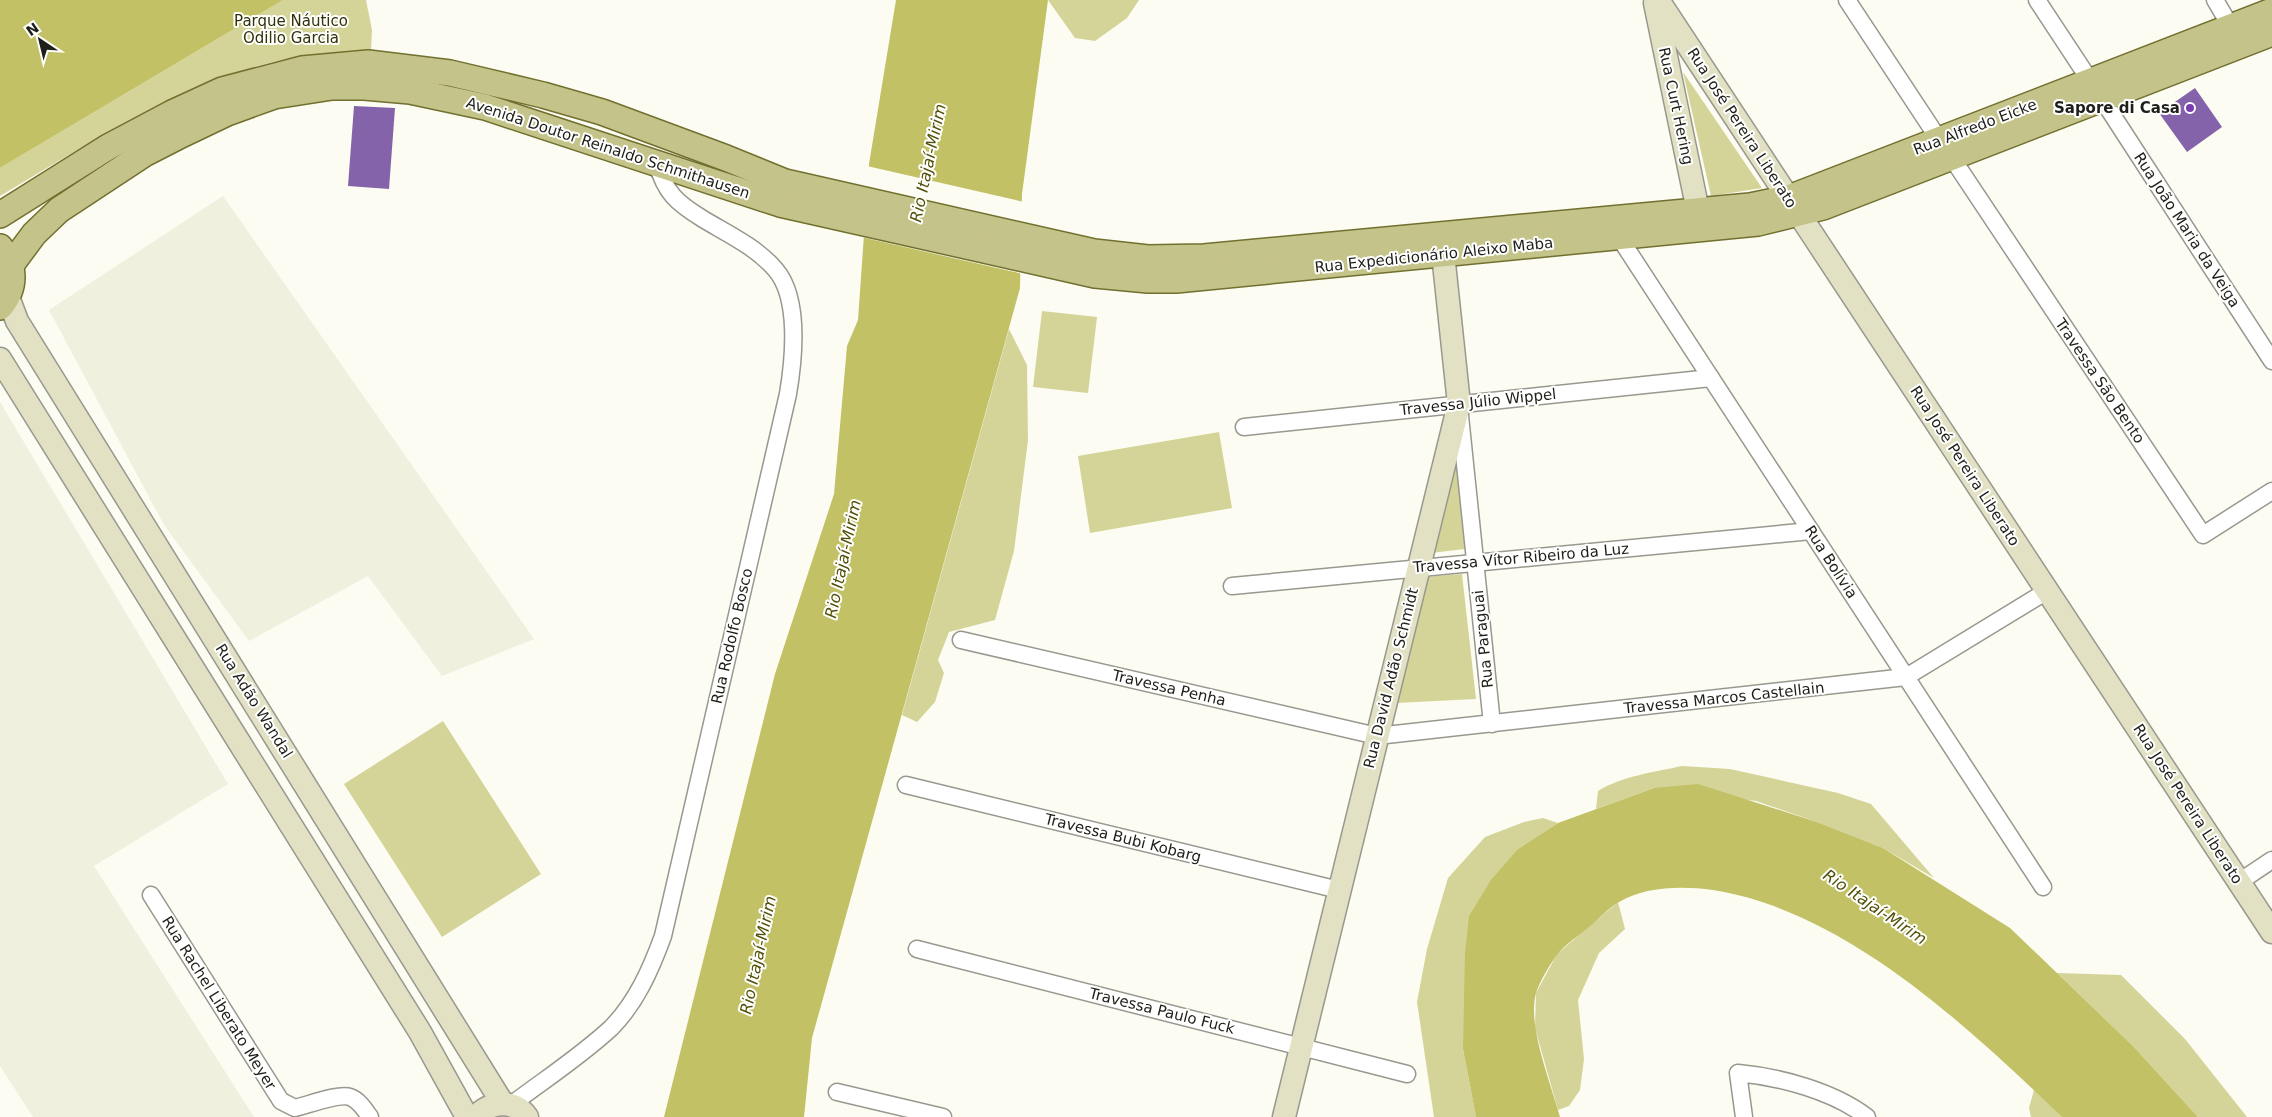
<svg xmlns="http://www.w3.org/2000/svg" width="2272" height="1117" font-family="'DejaVu Sans',sans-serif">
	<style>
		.built { fill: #f0f0df }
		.green { fill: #d4d498 }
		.water { fill: #c2c166 }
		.pier { fill: #fcfcf2 }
		.building { fill: #8563ab }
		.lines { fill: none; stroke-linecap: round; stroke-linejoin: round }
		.minor-casing { stroke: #98988f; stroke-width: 19 }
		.secondary-casing { stroke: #98988f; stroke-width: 25 }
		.primary-casing { stroke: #71702f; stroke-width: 28 }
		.minor { stroke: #fff; stroke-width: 16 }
		.secondary { stroke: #e2e1c4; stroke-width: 22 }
		.primary { stroke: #c4c389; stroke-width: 25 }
		.poi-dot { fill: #793bb0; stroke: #fffffe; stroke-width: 2 }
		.labels { text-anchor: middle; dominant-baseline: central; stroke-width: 4; stroke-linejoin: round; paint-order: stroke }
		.park-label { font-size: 15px; fill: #313008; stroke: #fffffe }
		.street-label { font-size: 15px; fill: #1e1f1b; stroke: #fffffe }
		.poi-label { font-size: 15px; font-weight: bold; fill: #1e1f1b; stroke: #fffffe; text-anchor: end }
		.water-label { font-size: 16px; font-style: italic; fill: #525009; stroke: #fffffe }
	</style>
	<rect width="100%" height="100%" fill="#fcfcf2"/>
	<g class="built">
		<path d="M223 196 534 639 442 676 368 576 249 641 164 525 49 310Z"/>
		<path d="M0 402 228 784 94 866 254 1117H33L0 1066Z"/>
	</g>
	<g class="green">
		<path d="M283 0H366L372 30 371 50C348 52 325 53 303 56 195 73 92 142 0 196V168Z"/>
		<path d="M1048 0H1139L1127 18 1095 41 1075 38Z"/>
		<path d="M1683 72 1762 188 1711 196Z"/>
		<path d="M1042 311 1097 317 1088 393 1033 387Z"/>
		<path d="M1009 329 1027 365 1028 440 1014 551 995 620 949 632 938 660 944 673 935 702 917 722 902 715Z"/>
		<path d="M1219 432 1232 508 1090 533 1078 456Z"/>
		<path d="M1455 451 1465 549 1431 553Z"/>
		<path d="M1462 574 1476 699 1396 703 1424 577Z"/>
		<path d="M443 721 541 874 442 937 344 784Z"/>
		<path d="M1682 766 1730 769 1838 793 1871 804 1934 878 1883 848 1817 822 1756 801 1654 788 1596 809 1598 791C1622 776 1655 772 1682 766Z"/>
		<path d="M1543 818 1558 823 1518 849 1463 1049 1476 1117H1434L1417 1002 1427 949 1448 878 1485 837 1524 822Z"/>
		<path d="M1618 902 1625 929 1599 953 1578 1000 1584 1059 1580 1090 1569 1106 1558 1110 1535 1028 1536 993 1557 954Z"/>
		<path d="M2057 973 2121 975 2185 1039 2247 1117H2198L2133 1046Z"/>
		<path d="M2034 1090 2062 1117H2031L2029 1108Z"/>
	</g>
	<g class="water">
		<path d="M0 0H283L0 168Z"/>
		<path d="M896 0H1048L1022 194 1020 288 812 1038 804 1117H664L775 674 834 494 847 346 858 320 869 164Z"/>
		<path d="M1698 784 1817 822 1883 848 2010 928 2133 1046 2198 1117H2062C1968 1027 1846 911 1713 890 1682 886 1647 886 1619 902 1608 908 1598 920 1589 927 1579 936 1565 944 1557 955 1550 964 1540 981 1536 993 1527 1026 1551 1083 1560 1117H1476L1463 1049 1465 953 1469 916 1491 880 1518 849 1558 823 1654 788Z"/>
	</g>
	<path class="pier" d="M867 166 1024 202 1023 274 861 237Z"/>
	<g class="building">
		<path d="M2195 88 2222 127 2187 152 2159 113Z"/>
		<path d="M354 106 395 108 389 189 348 186Z"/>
	</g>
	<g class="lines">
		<defs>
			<g id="minor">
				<path d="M1847 0 1940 141"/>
				<path d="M2037 0 2091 82"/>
				<path d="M2215 0 2231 27"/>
				<path d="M2102 99 2272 361"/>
				<path d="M1952 158 2203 535 2272 491"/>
				<path d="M1619 237 2043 887"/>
				<path d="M1460 416 1492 724"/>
				<path d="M1244 427 1711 378"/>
				<path d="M1232 586 1811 531"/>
				<path d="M961 640 1377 736 1906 677 2047 591"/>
				<path d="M906 785 1339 890"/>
				<path d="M2239 882 2272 860"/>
				<path d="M151 895 281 1101 295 1108C308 1105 339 1093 350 1097 359 1100 365 1110 370 1117"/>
				<path d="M917 949 1407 1074"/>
				<path d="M837 1092 943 1117"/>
				<path d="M511 1105C544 1080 581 1056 611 1028 636 1003 651 969 663 936L788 394C794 358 800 297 775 269 756 247 728 234 703 219 677 203 665 193 657 163"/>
				<path d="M1744 1117 1738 1073C1780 1077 1833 1091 1867 1117"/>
			</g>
			<g id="secondary">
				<path d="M1658 0 2272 932"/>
				<path d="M1655 3 1698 211"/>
				<path d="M8 297 17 321 503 1104"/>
				<path d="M0 359 420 1032 467 1117"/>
				<path d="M476 1117C490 1101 514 1099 527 1117"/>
				<path d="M1284 1117 1459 404 1441 235"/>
			</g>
			<g id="primary">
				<path d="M0 215 108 147 172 113 222 90 302 69 368 63 450 73 543 95 602 112 726 158 785 182 1094 252 1148 258 1204 257 1750 206 1789 198 2272 11"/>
				<path d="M0 247C16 266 16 288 0 307"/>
				<path d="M11 265 34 234 59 210 144 154 183 134 227 113 274 96 332 87H364L410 91 485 107 780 204 1095 275 1148 280H1176L1758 223 1823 207 2272 33"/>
			</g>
		</defs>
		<use href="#minor" class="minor-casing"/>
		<use href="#secondary" class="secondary-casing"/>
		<use href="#primary" class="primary-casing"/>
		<use href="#minor" class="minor"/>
		<use href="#secondary" class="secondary"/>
		<use href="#primary" class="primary"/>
	</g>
	<circle class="poi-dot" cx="2190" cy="108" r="5"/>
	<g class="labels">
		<g class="park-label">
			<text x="291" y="21">Parque Náutico<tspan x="291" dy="17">Odilio Garcia</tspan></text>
		</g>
		<g class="street-label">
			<text transform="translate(1676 106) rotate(78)">Rua Curt Hering</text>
			<text transform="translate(1975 127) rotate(-21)">Rua Alfredo Eicke</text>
			<text transform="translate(1742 128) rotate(57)">Rua José Pereira Liberato</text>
			<text transform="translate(608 148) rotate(18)">Avenida Doutor Reinaldo Schmithausen</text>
			<text transform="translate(2187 230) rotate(57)">Rua João Maria da Veiga</text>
			<text transform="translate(1434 255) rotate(-6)">Rua Expedicionário Aleixo Maba</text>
			<text transform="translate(2100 381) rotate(56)">Travessa São Bento</text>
			<text transform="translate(1478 402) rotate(-6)">Travessa Júlio Wippel</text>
			<text transform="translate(1965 466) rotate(57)">Rua José Pereira Liberato</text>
			<text transform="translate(1521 558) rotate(-5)">Travessa Vítor Ribeiro da Luz</text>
			<text transform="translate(1831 562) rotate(57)">Rua Bolívia</text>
			<text transform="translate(732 636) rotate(-77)">Rua Rodolfo Bosco</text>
			<text transform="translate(1483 639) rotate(-96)">Rua Paraguai</text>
			<text transform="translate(1391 678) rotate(-76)">Rua David Adão Schmidt</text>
			<text transform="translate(1169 688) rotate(13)">Travessa Penha</text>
			<text transform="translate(1724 698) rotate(-6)">Travessa Marcos Castellain</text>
			<text transform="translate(254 701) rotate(58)">Rua Adão Wandal</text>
			<text transform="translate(2188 804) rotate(57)">Rua José Pereira Liberato</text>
			<text transform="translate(1123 838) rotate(14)">Travessa Bubi Kobarg</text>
			<text transform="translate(219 1003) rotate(58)">Rua Rachel Liberato Meyer</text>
			<text transform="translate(1162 1011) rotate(14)">Travessa Paulo Fuck</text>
		</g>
		<g class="poi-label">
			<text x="2180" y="108">Sapore di Casa</text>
		</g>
		<g class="water-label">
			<text transform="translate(928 163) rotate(-78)">Rio Itajaí-Mirim</text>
			<text transform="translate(843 559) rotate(-78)">Rio Itajaí-Mirim</text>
			<text transform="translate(1875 907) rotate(34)">Rio Itajaí-Mirim</text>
			<text transform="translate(758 955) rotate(-78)">Rio Itajaí-Mirim</text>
		</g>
	</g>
	<g transform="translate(40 40) rotate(325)" stroke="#fffffe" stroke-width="4" paint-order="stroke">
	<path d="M0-4L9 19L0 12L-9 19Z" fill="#1e1f1b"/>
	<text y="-8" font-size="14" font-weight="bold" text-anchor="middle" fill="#1e1f1b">N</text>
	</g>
</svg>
